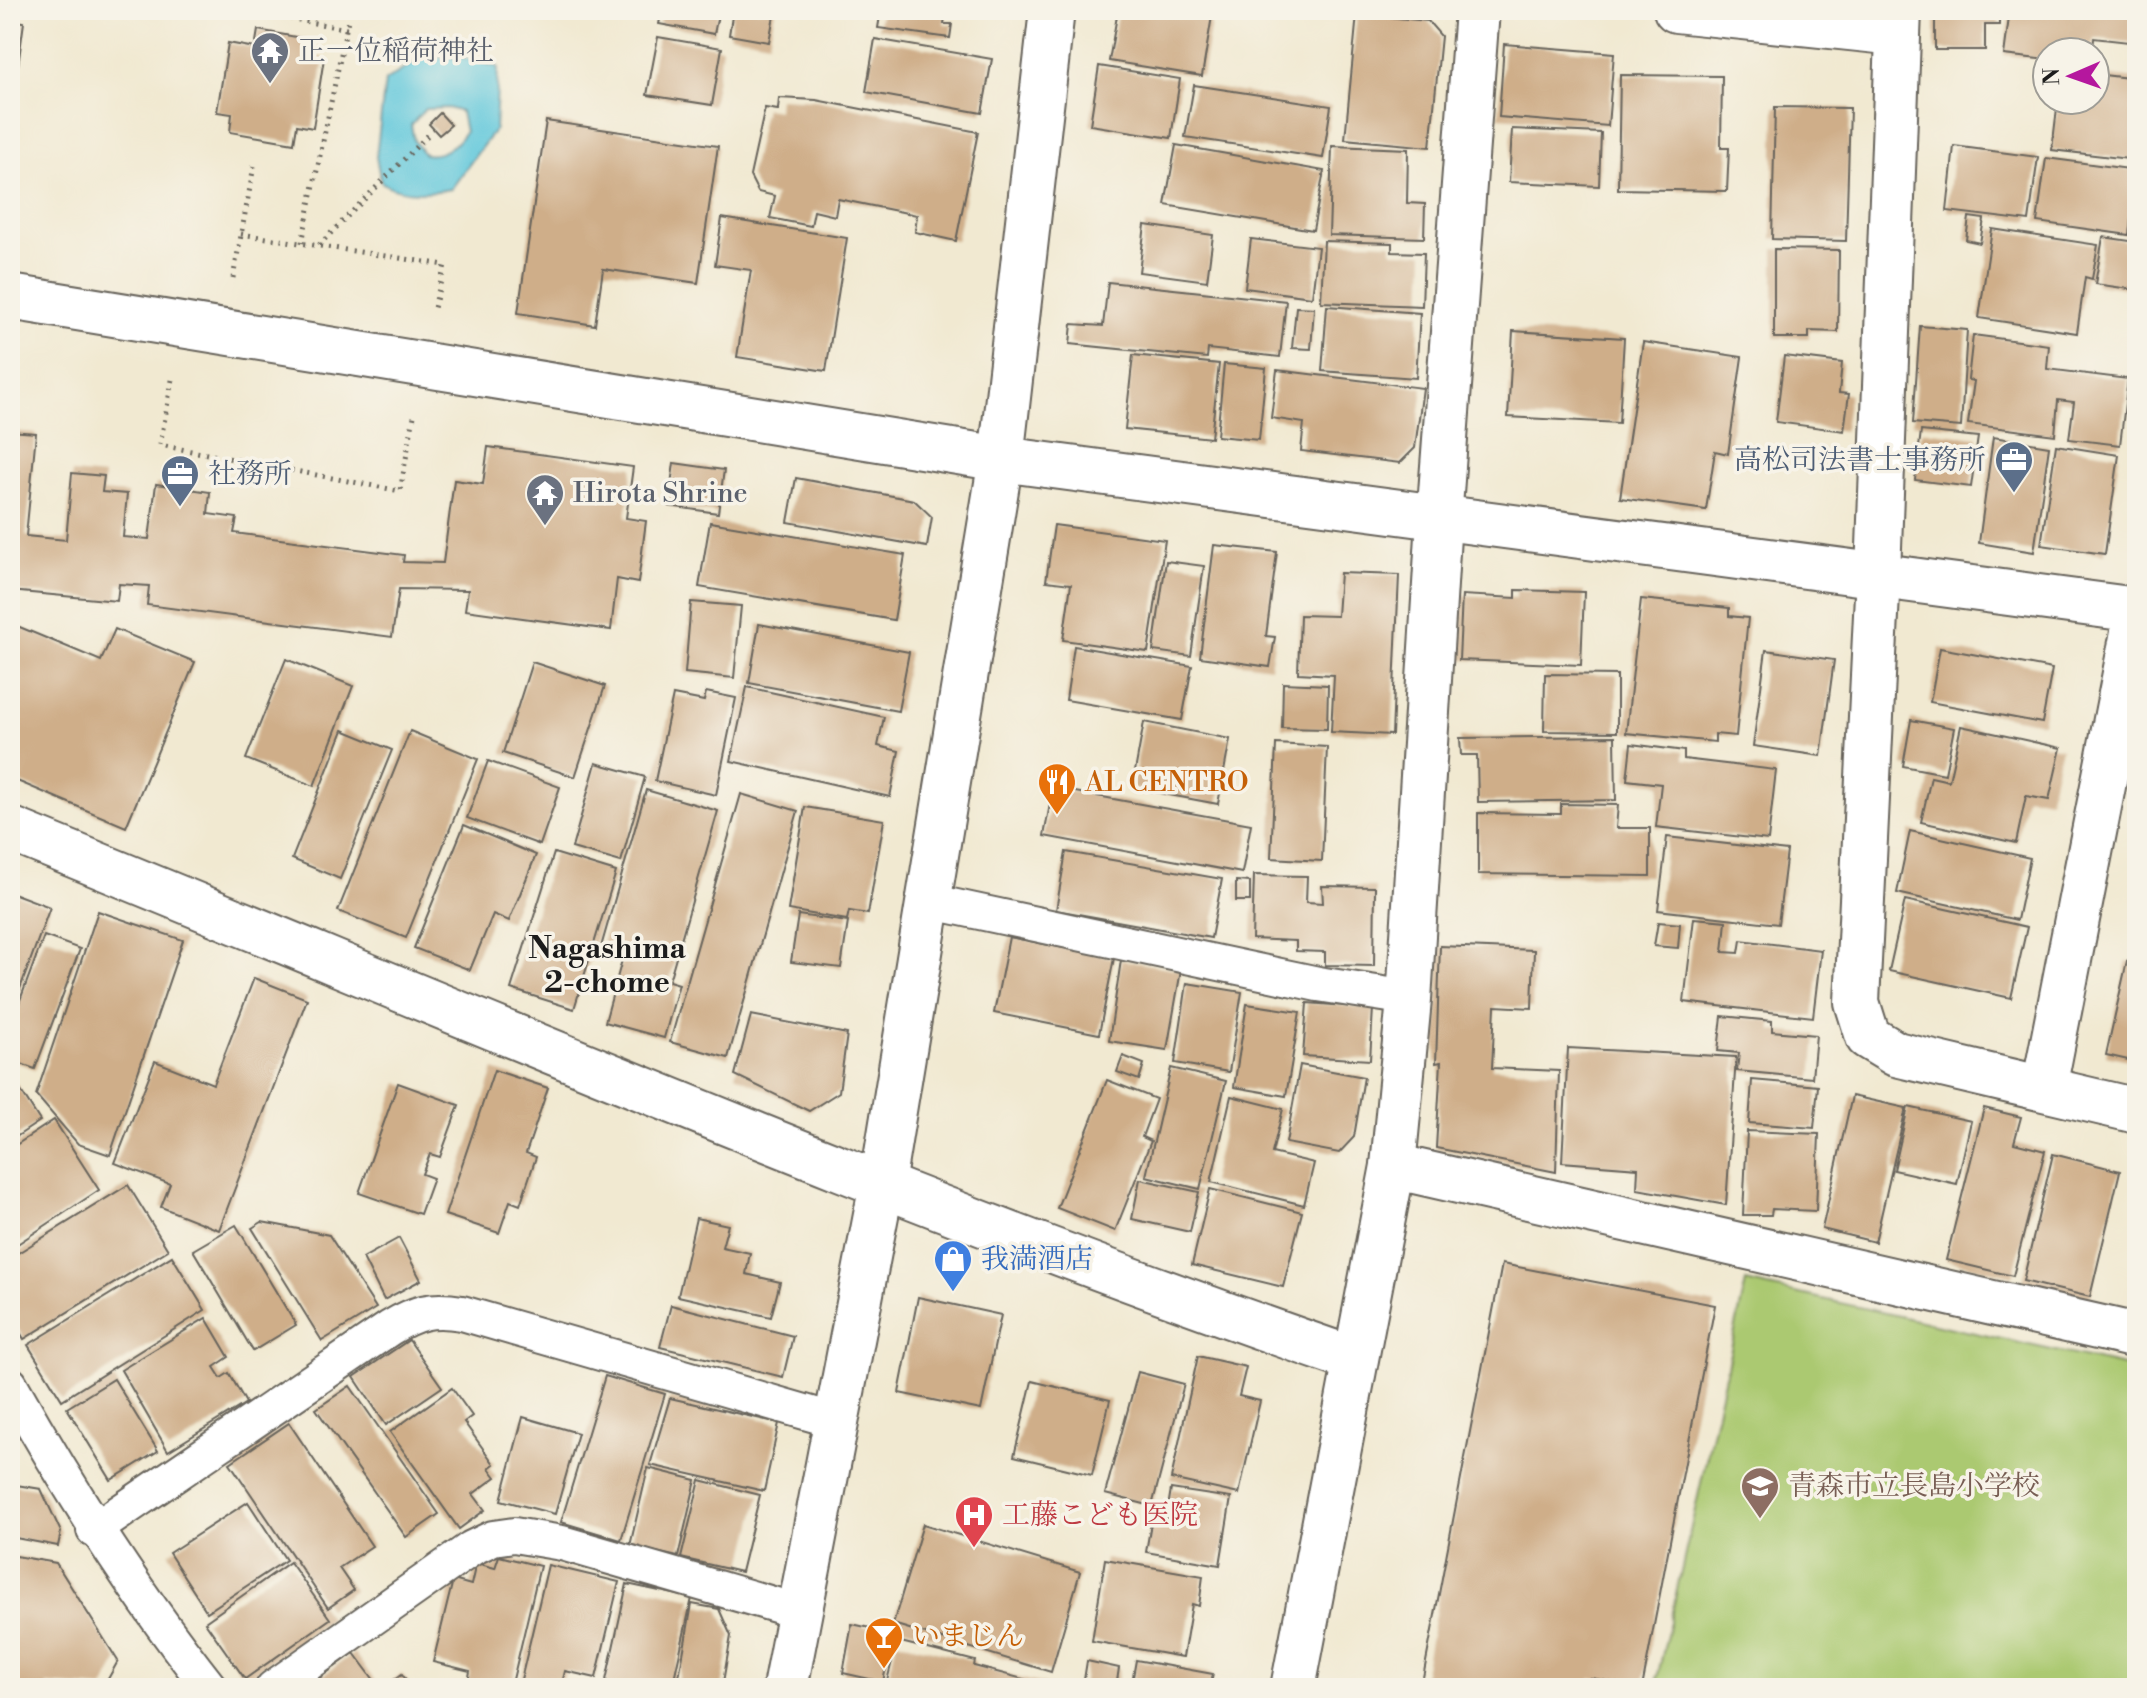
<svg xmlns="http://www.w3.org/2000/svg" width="2147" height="1698" font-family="'Libre Bodoni','Noto Serif JP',serif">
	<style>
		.green { fill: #abc971; stroke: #647246; stroke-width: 2 }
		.water { fill: #5fc7db; stroke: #3e727c; stroke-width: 2; fill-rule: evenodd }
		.building { fill: #cfae89 }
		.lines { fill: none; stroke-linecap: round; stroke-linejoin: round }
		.service-casing { stroke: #67645b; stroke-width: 38 }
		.minor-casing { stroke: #67645b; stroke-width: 48 }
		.tertiary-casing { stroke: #67645b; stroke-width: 48 }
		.path { stroke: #67645b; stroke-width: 5; stroke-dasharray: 2 6; stroke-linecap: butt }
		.service { stroke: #fff; stroke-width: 34 }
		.minor { stroke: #fff; stroke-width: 44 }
		.tertiary { stroke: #fff; stroke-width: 44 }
		.labels { text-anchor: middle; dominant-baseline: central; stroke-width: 7; stroke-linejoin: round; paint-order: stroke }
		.worship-label { font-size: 28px; fill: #5b616d; stroke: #f7f3e8; text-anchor: start }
		.service-label { font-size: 28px; fill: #4e5e75; stroke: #f7f3e8; text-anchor: end }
		.food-label { font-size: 28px; fill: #c56008; stroke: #f7f3e8; text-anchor: start }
		.shop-label { font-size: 28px; fill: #366cbe; stroke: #f7f3e8; text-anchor: start }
		.education-label { font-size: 28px; fill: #785e54; stroke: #f7f3e8; text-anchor: start }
		.health-label { font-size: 28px; fill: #be3a42; stroke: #f7f3e8; text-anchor: start }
		.neighbourhood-label { font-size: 30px; font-weight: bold; fill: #1c1c1c; stroke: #f7f3e8 }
	</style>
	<rect width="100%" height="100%" fill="#f7f3e8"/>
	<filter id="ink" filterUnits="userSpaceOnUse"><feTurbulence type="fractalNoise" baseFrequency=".0125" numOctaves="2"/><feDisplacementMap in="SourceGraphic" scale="16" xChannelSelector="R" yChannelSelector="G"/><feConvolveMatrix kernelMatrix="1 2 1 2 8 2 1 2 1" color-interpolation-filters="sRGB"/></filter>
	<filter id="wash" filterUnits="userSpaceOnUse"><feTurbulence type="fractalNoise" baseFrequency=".006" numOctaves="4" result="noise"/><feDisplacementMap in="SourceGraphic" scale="32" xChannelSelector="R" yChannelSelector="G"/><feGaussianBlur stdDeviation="1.8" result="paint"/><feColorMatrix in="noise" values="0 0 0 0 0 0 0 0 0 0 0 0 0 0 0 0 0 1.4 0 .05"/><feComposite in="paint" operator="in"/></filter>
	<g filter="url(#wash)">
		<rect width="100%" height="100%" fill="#f1e9d1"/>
		<path class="green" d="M1746 1282 2137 1369V1688H1655Z"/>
		<path class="water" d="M461 57 498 67 495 129 451 189C429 193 400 195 381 182L376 157 385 81 422 58ZM448 108 461 112 465 132C455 146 442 157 424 154L414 141 411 125 425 109Z"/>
		<g id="blocks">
			<g class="building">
				<path d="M662 10H719L714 34 659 24Z"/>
				<path d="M733 10H775L769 42 729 35Z"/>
				<path d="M881 10H946L944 24H952L950 38 878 28Z"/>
				<path d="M1118 10H1213L1202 76 1109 61Z"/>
				<path d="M1935 10H1999V25H1985V50H1935Z"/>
				<path d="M2010 10H2137V43L2094 38 2092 52H2047V60L2004 55Z"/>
				<path d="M1357 14 1428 21 1441 36 1430 147 1345 139Z"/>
				<path d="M10 20 24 22 17 73 10 72Z"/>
				<path d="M258 30 307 39 305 55 324 58 313 128 297 125 294 143 230 132 232 114 217 112 228 43 255 48Z"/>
				<path d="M658 37 722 48 712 105 647 95Z"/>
				<path d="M875 39 992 59 982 113 866 92Z"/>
				<path d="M1504 44 1614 53 1608 126 1499 117Z"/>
				<path d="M1099 66 1180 79 1171 138 1090 125Z"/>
				<path d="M2095 74 2137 79V160L2052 150 2058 100H2095Z"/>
				<path d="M1620 75 1722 76 1721 148H1729L1727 191 1618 189Z"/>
				<path d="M1194 85 1331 106 1323 158 1185 137Z"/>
				<path d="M779 98 816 100 978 132 956 241 915 232 917 215 838 199 835 216 814 211 811 226 770 218 775 196 758 192 750 176 765 108 778 110Z"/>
				<path d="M1775 107 1850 108 1846 241 1772 239Z"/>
				<path d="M440 113 451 125 439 135 429 124Z"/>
				<path d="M546 121 718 146 698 283 603 269 595 325 518 313Z"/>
				<path d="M1512 129 1601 133 1599 186 1509 182Z"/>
				<path d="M1176 145 1324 171 1313 230 1165 205Z"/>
				<path d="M1332 146 1408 149 1407 203 1425 204 1424 238 1329 235Z"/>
				<path d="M1954 146 2038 157 2029 221 1947 211Z"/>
				<path d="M2046 158 2137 170 2129 235 2037 222Z"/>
				<path d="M1969 217 1984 219 1980 243 1966 240Z"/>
				<path d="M722 218 847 238 826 371 737 357 751 270 715 265Z"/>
				<path d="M1145 225 1213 235 1207 281 1139 272Z"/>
				<path d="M1992 229 2098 245 2092 279 2085 277 2077 333 1979 318Z"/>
				<path d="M2103 237 2137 242V290L2095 284Z"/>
				<path d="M1251 239 1318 247 1312 297 1245 288Z"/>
				<path d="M1324 241 1392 243V252L1424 253 1422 306 1321 302Z"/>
				<path d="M1774 249 1839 250 1838 332 1809 331V338H1774Z"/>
				<path d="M1108 282 1286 301 1280 357 1208 349 1207 358 1070 344 1072 324 1103 326Z"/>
				<path d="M1327 306 1420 313 1416 378 1322 371Z"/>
				<path d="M1296 307 1314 308 1311 349 1292 348Z"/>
				<path d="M1920 326 1967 330 1961 427 1913 423Z"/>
				<path d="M1513 331 1624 338 1619 423 1508 417Z"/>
				<path d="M1973 335 2049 345 2047 369 2128 379 2120 445 2069 439 2074 402 2058 400 2055 435 1968 424 1974 381 1968 380Z"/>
				<path d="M1643 342 1742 357 1728 454 1715 451 1706 510 1620 498Z"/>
				<path d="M1133 355 1219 364 1211 438 1125 429Z"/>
				<path d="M1784 356 1842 363 1839 393 1849 394 1844 431 1776 422Z"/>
				<path d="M1224 364 1266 368 1259 440 1217 436Z"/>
				<path d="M1277 370 1423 388 1415 448 1400 463 1301 451 1304 423 1271 418Z"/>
				<path d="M10 431 36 433 26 536 66 540 72 473 104 476 102 492 127 494 123 537 149 539 156 484 210 492 208 514 237 518 234 533 404 555 403 562 443 563 454 480 483 484 488 447 633 467 626 518 646 521 638 583 617 579 611 630 465 610 468 590 399 589 392 637 147 605 149 586 119 584 117 601 10 591Z"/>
				<path d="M1921 431 1978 437 1971 487 1915 480Z"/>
				<path d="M1993 437 2049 446 2034 552 1979 543Z"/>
				<path d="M2056 445 2119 455 2105 554 2041 545Z"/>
				<path d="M674 463 724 470 718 513 668 506Z"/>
				<path d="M796 478 914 500 932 517 927 547 788 522Z"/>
				<path d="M710 522 905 555 894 620 699 587Z"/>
				<path d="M1054 525 1165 540 1148 652 1063 640 1071 584 1046 581Z"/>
				<path d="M1214 545 1277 552 1266 636 1275 637 1270 667 1200 657Z"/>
				<path d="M1166 561 1204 566 1191 656 1153 651Z"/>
				<path d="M1340 573 1399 575 1392 735 1331 732 1334 675 1298 673 1300 615 1337 616Z"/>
				<path d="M1516 590 1584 592 1581 665 1459 660 1462 595 1516 598Z"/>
				<path d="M1641 599 1729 608V616L1748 618 1736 736 1715 734V742L1626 733Z"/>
				<path d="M691 602 741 606 734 678 685 673Z"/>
				<path d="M10 623 101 661 115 629 195 662 126 827 10 778Z"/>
				<path d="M759 624 909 652 898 711 749 683Z"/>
				<path d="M1074 646 1192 666 1182 720 1066 700Z"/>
				<path d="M1940 648 2052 669 2042 723 1930 702Z"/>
				<path d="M1766 650 1834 660 1821 756 1753 746Z"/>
				<path d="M286 659 353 686 314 786 246 759Z"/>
				<path d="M532 662 605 686 575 777 503 753Z"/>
				<path d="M1545 674 1617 675V732L1544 731Z"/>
				<path d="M1283 683 1328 685 1327 729 1282 728Z"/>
				<path d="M747 687 884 717 878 746 899 751 890 797 731 761Z"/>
				<path d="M706 692 736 698 716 795 655 781 673 695 704 701Z"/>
				<path d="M1911 720 1954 728 1945 774 1903 766Z"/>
				<path d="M1144 722 1230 739 1218 804 1132 788Z"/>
				<path d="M1961 726 2061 748 2049 800 2026 796 2016 843 1921 822 1931 777 1949 781Z"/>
				<path d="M343 730 392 750 340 879 292 859Z"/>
				<path d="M410 731 478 759 406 938 338 911Z"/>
				<path d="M1615 736 1616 800 1478 802 1477 755H1461L1460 738Z"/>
				<path d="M1276 744 1327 747 1322 861 1271 858Z"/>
				<path d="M1631 744 1684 751V759L1776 770 1768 840 1656 827 1661 784 1627 780Z"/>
				<path d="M488 761 560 787 540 845 467 818Z"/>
				<path d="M596 763 645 777 621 862 572 848Z"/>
				<path d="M1053 788 1251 824 1242 873 1044 836Z"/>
				<path d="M646 790 718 811 669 981 679 984 664 1038 605 1022 622 960 599 954Z"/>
				<path d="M741 794 798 811 728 1058 670 1042Z"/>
				<path d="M1561 804 1618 805 1616 828H1650V876L1478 874V813L1561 814Z"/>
				<path d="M805 807 884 820 868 914 849 911 847 920 788 910Z"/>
				<path d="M464 825 536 855 509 921 493 914 470 970 414 948Z"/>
				<path d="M1910 831 2030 858 2017 920 1897 893Z"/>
				<path d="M1667 837 1787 851 1778 924 1658 910Z"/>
				<path d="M1066 852 1222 879 1211 938 1056 910Z"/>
				<path d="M554 853 616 872 574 1009 511 989Z"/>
				<path d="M1254 875 1307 876 1306 902 1323 903 1322 886 1375 887 1374 966 1325 965V952L1296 951V941L1252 939Z"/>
				<path d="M1236 881 1250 882V901H1236Z"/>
				<path d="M10 892 50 907 10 1016Z"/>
				<path d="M1905 900 2027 927 2011 998 1889 971Z"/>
				<path d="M98 911 183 940 110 1155 78 1144 36 1095Z"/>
				<path d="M798 915 848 922 841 968 791 962Z"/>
				<path d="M1694 918 1726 921 1723 952 1739 953 1741 940 1821 950 1813 1017 1684 1002Z"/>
				<path d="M1658 922 1680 924 1678 948 1654 946Z"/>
				<path d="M44 936 80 949 35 1069 10 1060V1027Z"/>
				<path d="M1009 937 1114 958 1099 1034 994 1013Z"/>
				<path d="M1440 946 1534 950 1532 1008 1495 1006 1492 1068 1559 1071 1556 1172 1436 1148 1441 1062 1436 1063Z"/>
				<path d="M1121 960 1181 970 1167 1050 1109 1041Z"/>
				<path d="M2127 961 2137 963V1062L2106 1055Z"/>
				<path d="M254 978 307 999 219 1230 161 1207 170 1184 115 1163 155 1061 213 1084Z"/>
				<path d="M1187 983 1242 992 1229 1072 1175 1063Z"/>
				<path d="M1307 1003 1373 1008 1370 1060 1303 1056Z"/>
				<path d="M1247 1004 1300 1012 1286 1096 1234 1087Z"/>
				<path d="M751 1015 847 1034 839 1092 809 1111 735 1075Z"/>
				<path d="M1722 1016 1772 1021V1031L1816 1035 1812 1078 1737 1071 1739 1053 1718 1051Z"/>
				<path d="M1568 1048 1736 1057 1726 1205 1637 1189 1638 1168 1562 1162Z"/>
				<path d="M1123 1056 1144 1064 1139 1080 1117 1072Z"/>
				<path d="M1300 1065 1364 1077 1354 1137 1339 1153 1286 1143Z"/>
				<path d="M1171 1068 1226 1081 1200 1189 1146 1176Z"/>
				<path d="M494 1070 548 1088 526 1153 536 1157 520 1205 510 1201 499 1233 445 1215Z"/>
				<path d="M10 1074 40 1121 10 1141Z"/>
				<path d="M1107 1080 1156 1099 1142 1137 1151 1141 1115 1231 1057 1208Z"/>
				<path d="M1752 1080 1818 1086 1814 1128 1749 1123Z"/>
				<path d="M398 1083 459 1105 440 1157 430 1154 422 1174 433 1178 420 1214 359 1193Z"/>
				<path d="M1231 1096 1283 1109 1272 1153 1314 1163 1304 1205 1211 1182Z"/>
				<path d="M1852 1096 1906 1108 1875 1242 1822 1229Z"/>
				<path d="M1908 1107 1971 1121 1957 1184 1894 1170Z"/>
				<path d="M1984 1108 2021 1117 2014 1143 2045 1151 2013 1276 1946 1260Z"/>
				<path d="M54 1120 99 1190 10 1249V1149Z"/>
				<path d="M1747 1131 1819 1134 1816 1211 1772 1209 1771 1215H1743Z"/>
				<path d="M2053 1154 2120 1171 2090 1297 2023 1281Z"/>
				<path d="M1140 1179 1199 1192 1190 1232 1132 1219Z"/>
				<path d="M128 1185 168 1250 24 1339 10 1316V1258Z"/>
				<path d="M1210 1189 1302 1212 1283 1287 1192 1265Z"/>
				<path d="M696 1218 728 1225 722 1247 750 1253 746 1274 780 1282 771 1317 678 1296Z"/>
				<path d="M262 1222 329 1235 376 1308 322 1341 252 1228Z"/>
				<path d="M236 1225 296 1325 253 1351 193 1250Z"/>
				<path d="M399 1238 421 1280 384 1300 363 1258Z"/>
				<path d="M172 1256 205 1310 62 1400 28 1345Z"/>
				<path d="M1502 1264 1715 1305 1642 1688 1591 1678 1589 1688H1421Z"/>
				<path d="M918 1297 1001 1315 981 1410 899 1393Z"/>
				<path d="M671 1305 793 1336 783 1377 660 1347Z"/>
				<path d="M206 1318 229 1357 214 1367 221 1378 229 1373 246 1403 168 1451 121 1370Z"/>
				<path d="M409 1340 442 1387 386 1425 354 1377Z"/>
				<path d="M1198 1356 1246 1367 1239 1396 1260 1401 1239 1494 1171 1479Z"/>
				<path d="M1138 1372 1184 1384 1152 1506 1105 1494Z"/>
				<path d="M605 1376 665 1394 621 1540 561 1522Z"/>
				<path d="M114 1379 158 1451 111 1480 67 1408Z"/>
				<path d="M1032 1381 1110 1400 1092 1475 1014 1456Z"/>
				<path d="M350 1386 439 1514 406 1537 316 1409Z"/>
				<path d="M452 1388 472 1416 464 1422 494 1464 489 1468 496 1477 473 1494 485 1510 459 1529 390 1432Z"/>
				<path d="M670 1398 779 1423 764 1491 650 1465Z"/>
				<path d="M523 1417 578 1433 555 1514 501 1500Z"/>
				<path d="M289 1423 372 1546 339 1568 354 1590 328 1608 230 1463Z"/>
				<path d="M648 1468 696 1480 678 1557 630 1546Z"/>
				<path d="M700 1480 760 1495 741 1572 681 1558Z"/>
				<path d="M10 1484 41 1489 61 1532 58 1546 10 1537Z"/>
				<path d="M1171 1489 1231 1498 1220 1565 1146 1552 1152 1517 1166 1520Z"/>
				<path d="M248 1502 286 1560 207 1612 169 1553Z"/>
				<path d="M923 1524 1080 1572 1051 1672 893 1624Z"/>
				<path d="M10 1555 56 1563 118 1661 103 1688 47 1684 46 1688H10Z"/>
				<path d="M499 1556 540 1566 511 1688 468 1683 470 1671 433 1662 453 1580 471 1585 476 1563 495 1568Z"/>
				<path d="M1105 1559 1203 1576 1199 1606 1192 1604 1183 1657 1092 1641Z"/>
				<path d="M290 1562 330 1619 245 1679 205 1622Z"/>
				<path d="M548 1565 619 1582 596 1678 565 1671 561 1688H519Z"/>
				<path d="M627 1584 692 1598 672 1688 605 1685Z"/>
				<path d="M692 1604 719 1609 731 1636 722 1688H677Z"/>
				<path d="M852 1624 893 1633 883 1682 843 1673Z"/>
				<path d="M897 1641 975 1661 974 1666 1057 1688H914L887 1681Z"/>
				<path d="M354 1653 380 1688H306Z"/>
				<path d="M1136 1660 1213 1674 1210 1688H1131Z"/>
				<path d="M1087 1661 1119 1668 1116 1688 1083 1686Z"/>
				<path d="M402 1674 412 1688H383Z"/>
			</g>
		</g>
	</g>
	<g filter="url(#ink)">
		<use href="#blocks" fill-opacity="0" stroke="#67645b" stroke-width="2"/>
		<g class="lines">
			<defs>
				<g id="service">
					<path d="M928 901 1318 984 1409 998"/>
					<path d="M10 1384C70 1491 134 1592 210 1688"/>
					<path d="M94 1530 390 1328C416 1312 431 1308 462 1313L836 1421"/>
					<path d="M273 1688 472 1548 493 1538 514 1535 562 1543 800 1612"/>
				</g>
				<g id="minor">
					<path d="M1676 10 1897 33"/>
					<path d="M1899 10 1878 574 1857 1002 1868 1037 1896 1054 2137 1111"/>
					<path d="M10 829C456 1010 899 1203 1355 1360"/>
					<path d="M2044 1088 2137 612"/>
					<path d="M1393 1166 2137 1336"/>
					<path d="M1293 1688 1393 1166 1409 1000 1439 520 1477 10"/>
				</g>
				<g id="tertiary">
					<path d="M10 297 1001 459 2137 610"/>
					<path d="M785 1688 882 1184 1001 459 1052 10"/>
				</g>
			</defs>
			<use href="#service" class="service-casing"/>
			<use href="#minor" class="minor-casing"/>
			<use href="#tertiary" class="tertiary-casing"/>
			<g class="path">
				<path d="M282 17 347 29"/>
				<path d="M241 234 445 265 433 312"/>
				<path d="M302 243 348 20"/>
				<path d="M319 245 428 135"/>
				<path d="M233 278 254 166"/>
				<path d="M172 380 160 445 400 491 414 416"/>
			</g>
			<use href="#service" class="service"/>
			<use href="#minor" class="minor"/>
			<use href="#tertiary" class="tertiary"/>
		</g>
	</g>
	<defs>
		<symbol id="temple-pin" viewBox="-11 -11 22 30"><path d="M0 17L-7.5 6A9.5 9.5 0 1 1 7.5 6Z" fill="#6b7280" stroke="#f7f3e8"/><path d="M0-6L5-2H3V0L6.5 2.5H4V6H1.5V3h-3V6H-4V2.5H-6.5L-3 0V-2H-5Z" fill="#fff"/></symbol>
		<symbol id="office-pin" viewBox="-11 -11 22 30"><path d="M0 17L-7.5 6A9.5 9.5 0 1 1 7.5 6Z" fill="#5c6f8a" stroke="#f7f3e8"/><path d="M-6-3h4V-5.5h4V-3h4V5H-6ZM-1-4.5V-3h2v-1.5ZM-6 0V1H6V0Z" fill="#fff"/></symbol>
		<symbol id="restaurant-pin" viewBox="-11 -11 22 30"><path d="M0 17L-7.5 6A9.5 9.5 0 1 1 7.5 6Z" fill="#e8710a" stroke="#f7f3e8"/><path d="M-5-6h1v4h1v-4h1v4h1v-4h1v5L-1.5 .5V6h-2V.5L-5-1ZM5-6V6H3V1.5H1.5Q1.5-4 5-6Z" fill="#fff"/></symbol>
		<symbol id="shop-pin" viewBox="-11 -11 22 30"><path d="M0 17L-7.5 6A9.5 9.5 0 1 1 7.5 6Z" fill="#3f7fe0" stroke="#f7f3e8"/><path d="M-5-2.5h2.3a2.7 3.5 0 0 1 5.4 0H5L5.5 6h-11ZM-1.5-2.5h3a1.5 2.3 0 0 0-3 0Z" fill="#fff"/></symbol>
		<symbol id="school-pin" viewBox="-11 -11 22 30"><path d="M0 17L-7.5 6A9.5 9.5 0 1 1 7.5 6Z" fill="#8d6e63" stroke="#f7f3e8"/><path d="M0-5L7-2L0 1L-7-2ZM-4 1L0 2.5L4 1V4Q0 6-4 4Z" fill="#fff"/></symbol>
		<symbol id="hospital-pin" viewBox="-11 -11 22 30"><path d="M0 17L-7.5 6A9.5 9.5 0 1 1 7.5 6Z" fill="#e0444e" stroke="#f7f3e8"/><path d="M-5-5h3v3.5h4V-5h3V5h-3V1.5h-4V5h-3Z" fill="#fff"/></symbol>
		<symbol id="bar-pin" viewBox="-11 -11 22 30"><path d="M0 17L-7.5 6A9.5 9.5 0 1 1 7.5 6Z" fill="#e8710a" stroke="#f7f3e8"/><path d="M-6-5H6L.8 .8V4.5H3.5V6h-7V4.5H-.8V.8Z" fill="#fff"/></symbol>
	</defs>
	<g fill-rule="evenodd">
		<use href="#temple-pin" x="248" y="29" width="44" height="60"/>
		<use href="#office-pin" x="1992" y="438" width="44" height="60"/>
		<use href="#office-pin" x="158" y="452" width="44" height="60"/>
		<use href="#temple-pin" x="523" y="471" width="44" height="60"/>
		<use href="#restaurant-pin" x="1035" y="760" width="44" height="60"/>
		<use href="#shop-pin" x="931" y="1237" width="44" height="60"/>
		<use href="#school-pin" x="1738" y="1464" width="44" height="60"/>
		<use href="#hospital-pin" x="952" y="1493" width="44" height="60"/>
		<use href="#bar-pin" x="862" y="1614" width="44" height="60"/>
	</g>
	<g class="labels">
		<g class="worship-label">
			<text x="298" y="51">正一位稲荷神社</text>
			<text x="573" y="493">Hirota Shrine</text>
		</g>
		<g class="service-label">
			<text x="1986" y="460">高松司法書士事務所</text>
			<text x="208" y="474" text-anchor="start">社務所</text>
		</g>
		<g class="food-label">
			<text x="1085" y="782">AL CENTRO</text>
			<text x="912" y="1636">いまじん</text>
		</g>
		<g class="shop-label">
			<text x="981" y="1259">我満酒店</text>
		</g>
		<g class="education-label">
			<text x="1788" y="1486">青森市立長島小学校</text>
		</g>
		<g class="health-label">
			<text x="1002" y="1515">工藤こども医院</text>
		</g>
		<g class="neighbourhood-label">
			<text x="607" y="949">Nagashima<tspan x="607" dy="34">2-chome</tspan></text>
		</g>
	</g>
	<rect width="2147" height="1698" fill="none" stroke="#f7f3e8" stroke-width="40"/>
	<g transform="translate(2071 76) rotate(268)"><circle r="38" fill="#f7f3e8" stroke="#9f9d96" stroke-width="2"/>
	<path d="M0-6L14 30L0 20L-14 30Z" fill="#b5179e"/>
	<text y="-12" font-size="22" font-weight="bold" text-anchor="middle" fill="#1c1c1c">N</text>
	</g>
</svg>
